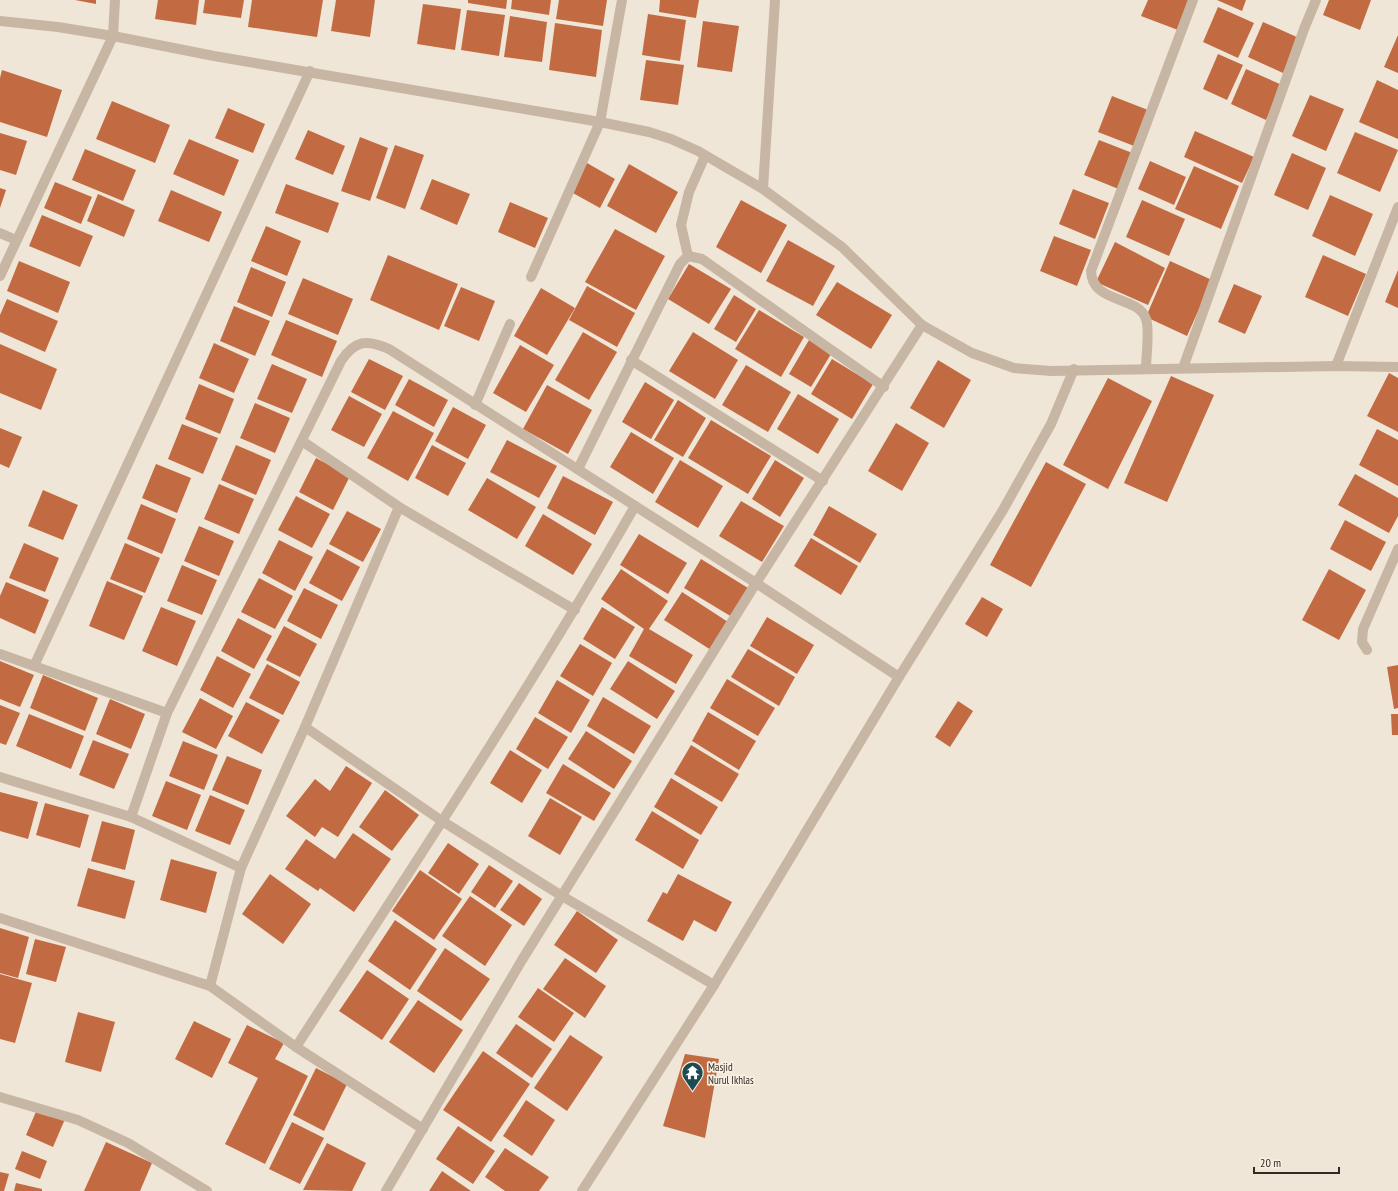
<svg xmlns="http://www.w3.org/2000/svg" width="1398" height="1191" font-family="'PT Sans Narrow',sans-serif">
	<style>
		.building { fill: #c26b42 }
		.lines { fill: none; stroke-linecap: round; stroke-linejoin: round }
		.street { stroke: #c7b6a4; stroke-width: 10 }
		.labels { text-anchor: middle; dominant-baseline: central; stroke-width: 3.5; stroke-linejoin: round; paint-order: stroke }
		.poi-label { font-size: 11px; fill: #332a25; stroke: #f8f0e3; text-anchor: start }
	</style>
	<rect width="100%" height="100%" fill="#f0e6d7"/>
	<g class="building">
		<path d="M75 0H96V4Z"/>
		<path d="M158 0H199L196 25 155 19Z"/>
		<path d="M205 0H244L241 18 203 13Z"/>
		<path d="M252 0H323L317 37 248 27Z"/>
		<path d="M336 0H375L370 37 331 31Z"/>
		<path d="M468 0H507L506 9 468 3Z"/>
		<path d="M512 0H551L549 15 511 9Z"/>
		<path d="M559 0H607L603 26 556 19Z"/>
		<path d="M660 0H699L696 18 659 12Z"/>
		<path d="M1148 0H1190L1178 30 1141 16Z"/>
		<path d="M1217 0H1246L1242 11Z"/>
		<path d="M1329 0H1371L1360 30 1323 15Z"/>
		<path d="M423 4 461 9 455 50 417 44Z"/>
		<path d="M1218 7 1254 23 1238 58 1203 42Z"/>
		<path d="M467 10 505 15 499 56 461 50Z"/>
		<path d="M648 14 686 20 680 61 642 55Z"/>
		<path d="M510 16 547 22 542 62 504 57Z"/>
		<path d="M703 21 739 26 732 72 697 67Z"/>
		<path d="M1263 22 1299 38 1283 73 1248 57Z"/>
		<path d="M555 23 602 30 596 77 549 70Z"/>
		<path d="M1398 35V73L1384 67Z"/>
		<path d="M1218 54 1243 65 1227 100 1203 89Z"/>
		<path d="M646 60 684 65 678 105 640 100Z"/>
		<path d="M1246 69 1282 85 1266 120 1231 104Z"/>
		<path d="M2 70 62 90 47 137 0 122V78Z"/>
		<path d="M1377 80 1398 90V139L1359 122Z"/>
		<path d="M1310 95 1344 109 1326 151 1292 136Z"/>
		<path d="M1112 96 1148 110 1134 146 1098 132Z"/>
		<path d="M112 101 170 125 155 163 96 139Z"/>
		<path d="M228 108 265 124 253 153 215 138Z"/>
		<path d="M308 130 345 146 333 175 295 159Z"/>
		<path d="M1195 131 1254 157 1242 183 1184 157Z"/>
		<path d="M1355 132 1398 150 1380 192 1337 173Z"/>
		<path d="M0 133 27 141 16 175 0 170Z"/>
		<path d="M360 137 388 148 370 201 341 191Z"/>
		<path d="M189 139 239 160 224 196 173 174Z"/>
		<path d="M1099 140 1135 154 1121 190 1084 175Z"/>
		<path d="M395 145 424 155 405 209 376 198Z"/>
		<path d="M85 149 136 170 123 201 72 180Z"/>
		<path d="M1292 153 1326 168 1308 210 1274 195Z"/>
		<path d="M1150 161 1186 177 1174 205 1138 189Z"/>
		<path d="M587 163 615 179 600 208 571 192Z"/>
		<path d="M629 164 678 192 656 233 607 206Z"/>
		<path d="M1194 166 1239 186 1221 229 1175 209Z"/>
		<path d="M432 179 470 194 457 225 420 209Z"/>
		<path d="M55 182 92 197 81 224 44 208Z"/>
		<path d="M286 184 339 203 328 233 275 213Z"/>
		<path d="M0 188 6 190 0 208Z"/>
		<path d="M1073 189 1109 203 1095 239 1059 224Z"/>
		<path d="M171 190 222 212 209 242 158 221Z"/>
		<path d="M98 194 135 210 124 237 87 221Z"/>
		<path d="M1330 195 1373 214 1355 256 1312 236Z"/>
		<path d="M741 200 787 225 761 273 716 247Z"/>
		<path d="M1142 200 1185 219 1169 256 1126 237Z"/>
		<path d="M510 202 548 218 535 248 498 232Z"/>
		<path d="M42 215 93 236 80 267 29 246Z"/>
		<path d="M266 226 301 241 287 276 251 261Z"/>
		<path d="M615 229 665 256 636 310 585 282Z"/>
		<path d="M1054 236 1091 250 1077 286 1040 271Z"/>
		<path d="M788 240 835 266 813 306 766 281Z"/>
		<path d="M1115 242 1165 268 1148 305 1096 282Z"/>
		<path d="M388 255 458 284 439 330 370 300Z"/>
		<path d="M1323 255 1366 274 1348 316 1305 297Z"/>
		<path d="M19 261 70 282 58 313 7 291Z"/>
		<path d="M1170 261 1212 280 1187 336 1146 317Z"/>
		<path d="M689 264 731 289 709 324 668 299Z"/>
		<path d="M251 267 286 282 272 317 237 302Z"/>
		<path d="M1398 270V308L1385 302Z"/>
		<path d="M303 278 353 299 338 335 288 314Z"/>
		<path d="M837 282 892 315 871 349 816 315Z"/>
		<path d="M1234 284 1262 296 1245 334 1218 322Z"/>
		<path d="M587 286 635 313 617 347 569 320Z"/>
		<path d="M461 287 495 301 479 341 444 326Z"/>
		<path d="M541 288 575 308 547 355 514 336Z"/>
		<path d="M734 295 756 309 736 342 714 329Z"/>
		<path d="M7 299 58 321 45 352 0 332V315Z"/>
		<path d="M234 306 270 321 255 356 220 341Z"/>
		<path d="M759 310 804 337 781 377 735 349Z"/>
		<path d="M286 320 337 341 322 377 271 355Z"/>
		<path d="M583 332 617 352 589 400 555 380Z"/>
		<path d="M693 332 738 360 715 399 669 371Z"/>
		<path d="M809 340 831 354 811 387 789 374Z"/>
		<path d="M214 343 249 359 234 393 199 378Z"/>
		<path d="M0 344 57 369 41 410 0 393Z"/>
		<path d="M520 345 554 365 526 412 493 393Z"/>
		<path d="M369 359 403 376 385 410 351 392Z"/>
		<path d="M832 359 873 384 852 419 811 394Z"/>
		<path d="M938 360 971 380 944 428 910 408Z"/>
		<path d="M272 364 307 379 292 413 257 399Z"/>
		<path d="M746 365 791 392 768 432 722 405Z"/>
		<path d="M1389 373 1398 378V432L1367 416Z"/>
		<path d="M1171 376 1214 395 1167 502 1124 483Z"/>
		<path d="M1108 378 1152 401 1108 489 1063 465Z"/>
		<path d="M409 379 448 400 434 427 395 405Z"/>
		<path d="M645 382 674 400 651 439 622 422Z"/>
		<path d="M199 384 234 399 220 434 185 419Z"/>
		<path d="M547 385 592 410 568 454 523 429Z"/>
		<path d="M798 394 839 419 818 454 777 429Z"/>
		<path d="M349 396 382 414 364 447 331 430Z"/>
		<path d="M678 400 706 418 683 457 654 440Z"/>
		<path d="M255 403 290 418 275 453 240 438Z"/>
		<path d="M453 407 486 425 468 459 435 441Z"/>
		<path d="M393 411 434 433 408 481 367 458Z"/>
		<path d="M711 420 771 456 748 494 688 458Z"/>
		<path d="M896 423 929 443 902 491 868 471Z"/>
		<path d="M182 424 218 438 203 474 168 459Z"/>
		<path d="M0 428 22 437 9 468 0 464Z"/>
		<path d="M1377 429 1398 440V486L1359 465Z"/>
		<path d="M631 432 674 458 653 494 610 467Z"/>
		<path d="M507 440 557 466 539 498 490 472Z"/>
		<path d="M236 445 271 460 256 495 221 480Z"/>
		<path d="M432 445 466 463 448 496 415 478Z"/>
		<path d="M316 458 350 476 333 510 299 492Z"/>
		<path d="M680 460 723 486 698 528 655 502Z"/>
		<path d="M775 460 804 478 780 517 752 499Z"/>
		<path d="M1046 462 1086 484 1031 587 990 565Z"/>
		<path d="M156 464 191 478 177 513 142 498Z"/>
		<path d="M1355 474 1398 498V516L1389 533 1338 505Z"/>
		<path d="M563 476 613 502 595 535 547 508Z"/>
		<path d="M487 478 536 507 517 539 468 510Z"/>
		<path d="M219 484 254 499 239 534 204 519Z"/>
		<path d="M43 490 78 505 63 540 28 526Z"/>
		<path d="M296 496 330 514 312 548 278 530Z"/>
		<path d="M741 501 784 526 762 562 719 536Z"/>
		<path d="M141 504 176 519 162 554 127 539Z"/>
		<path d="M829 506 877 534 860 563 813 535Z"/>
		<path d="M347 511 381 529 363 562 329 544Z"/>
		<path d="M543 514 592 544 573 575 525 546Z"/>
		<path d="M1345 520 1386 542 1371 571 1330 549Z"/>
		<path d="M199 526 234 541 219 576 184 561Z"/>
		<path d="M639 534 687 563 668 594 620 565Z"/>
		<path d="M811 538 858 566 841 595 794 566Z"/>
		<path d="M279 540 313 557 295 591 262 573Z"/>
		<path d="M24 543 59 558 45 592 9 578Z"/>
		<path d="M125 543 160 558 145 593 110 579Z"/>
		<path d="M327 549 360 567 342 601 309 583Z"/>
		<path d="M701 559 748 588 732 617 684 588Z"/>
		<path d="M182 565 217 580 202 615 167 601Z"/>
		<path d="M621 569 668 601 649 629 693 655 676 684 629 656 644 629 601 599Z"/>
		<path d="M1329 569 1366 590 1339 640 1302 620Z"/>
		<path d="M259 578 293 596 275 629 241 612Z"/>
		<path d="M107 581 143 596 124 640 89 626Z"/>
		<path d="M6 582 49 600 35 634 0 618V596Z"/>
		<path d="M304 588 338 605 321 639 287 621Z"/>
		<path d="M682 592 728 622 711 650 664 620Z"/>
		<path d="M982 597 1003 609 987 637 965 624Z"/>
		<path d="M161 607 196 621 177 666 142 651Z"/>
		<path d="M602 607 635 627 615 659 583 639Z"/>
		<path d="M767 617 814 645 797 674 750 646Z"/>
		<path d="M238 618 272 636 254 669 221 651Z"/>
		<path d="M284 626 317 644 300 677 266 660Z"/>
		<path d="M580 644 612 663 593 696 560 676Z"/>
		<path d="M748 649 795 677 779 706 731 677Z"/>
		<path d="M217 656 251 674 233 708 200 690Z"/>
		<path d="M0 661 34 675 20 707 0 699Z"/>
		<path d="M628 661 675 691 657 719 610 689Z"/>
		<path d="M267 664 300 682 283 715 249 698Z"/>
		<path d="M1398 665V708L1394 709 1387 667Z"/>
		<path d="M43 675 98 698 85 731 30 708Z"/>
		<path d="M727 679 775 708 758 736 710 708Z"/>
		<path d="M557 680 590 700 571 733 538 713Z"/>
		<path d="M603 697 651 726 634 754 587 726Z"/>
		<path d="M200 698 233 716 216 749 182 732Z"/>
		<path d="M110 699 145 714 131 749 96 734Z"/>
		<path d="M958 701 973 711 950 747 935 737Z"/>
		<path d="M246 702 280 720 262 754 228 736Z"/>
		<path d="M0 705 20 713 6 745 0 743Z"/>
		<path d="M708 712 756 741 739 770 692 741Z"/>
		<path d="M29 714 84 736 71 769 16 746Z"/>
		<path d="M1391 714H1398V735H1392Z"/>
		<path d="M535 717 568 737 548 769 516 749Z"/>
		<path d="M586 731 632 761 614 789 568 759Z"/>
		<path d="M93 740 129 754 114 789 79 775Z"/>
		<path d="M183 741 218 755 204 790 169 776Z"/>
		<path d="M691 745 739 774 722 802 674 774Z"/>
		<path d="M510 750 542 770 522 803 490 783Z"/>
		<path d="M227 756 262 770 248 805 212 790Z"/>
		<path d="M563 764 611 793 594 821 546 793Z"/>
		<path d="M346 766 372 783 338 837 322 827 315 837 286 816 315 779 330 791Z"/>
		<path d="M671 778 718 807 701 835 654 807Z"/>
		<path d="M166 781 201 795 187 830 152 816Z"/>
		<path d="M385 790 419 815 392 851 359 827Z"/>
		<path d="M0 792 38 802 28 839 0 831Z"/>
		<path d="M210 795 245 810 230 845 195 831Z"/>
		<path d="M550 798 582 817 560 855 528 836Z"/>
		<path d="M45 803 89 815 80 848 36 835Z"/>
		<path d="M652 811 699 840 683 869 635 840Z"/>
		<path d="M102 821 135 830 125 870 91 861Z"/>
		<path d="M353 833 391 859 354 912 320 888 318 891 285 869 306 839 335 859Z"/>
		<path d="M448 843 479 864 459 894 428 873Z"/>
		<path d="M171 859 217 872 206 913 160 900Z"/>
		<path d="M489 865 513 881 495 908 471 892Z"/>
		<path d="M88 868 135 881 125 919 77 906Z"/>
		<path d="M420 870 462 899 434 940 392 911Z"/>
		<path d="M270 874 311 904 283 944 242 914Z"/>
		<path d="M678 874 732 902 716 932 694 920 683 941 647 921 663 892 667 894Z"/>
		<path d="M519 883 542 899 524 926 500 910Z"/>
		<path d="M470 896 512 925 485 966 442 936Z"/>
		<path d="M577 911 618 940 596 973 554 945Z"/>
		<path d="M395 920 437 949 410 990 368 961Z"/>
		<path d="M0 928 29 937 18 978 0 973Z"/>
		<path d="M35 939 66 947 56 982 26 974Z"/>
		<path d="M445 948 490 979 461 1021 417 991Z"/>
		<path d="M565 958 606 986 585 1018 543 989Z"/>
		<path d="M367 970 409 999 382 1040 339 1011Z"/>
		<path d="M0 974 32 983 15 1043 0 1039Z"/>
		<path d="M538 988 574 1013 554 1042 518 1017Z"/>
		<path d="M418 1000 463 1030 434 1073 389 1042Z"/>
		<path d="M78 1012 115 1022 101 1072 65 1062Z"/>
		<path d="M194 1021 231 1039 212 1078 175 1059Z"/>
		<path d="M516 1024 552 1049 532 1078 496 1053Z"/>
		<path d="M247 1025 284 1043 275 1059 308 1076 265 1164 225 1144 258 1078 228 1063Z"/>
		<path d="M570 1035 603 1057 567 1111 534 1088Z"/>
		<path d="M483 1051 530 1084 491 1142 443 1110Z"/>
		<path d="M685 1054 719 1059 705 1138 663 1126Z"/>
		<path d="M316 1068 347 1084 324 1131 293 1115Z"/>
		<path d="M526 1100 555 1120 532 1156 503 1136Z"/>
		<path d="M38 1107 65 1119 53 1147 26 1135Z"/>
		<path d="M292 1122 324 1138 300 1184 269 1169Z"/>
		<path d="M458 1126 495 1151 473 1184 436 1159Z"/>
		<path d="M106 1142 152 1163 140 1191H84Z"/>
		<path d="M327 1143 366 1163 352 1191 303 1190Z"/>
		<path d="M505 1148 549 1177 539 1191H505L485 1177Z"/>
		<path d="M22 1151 47 1161 40 1179 15 1169Z"/>
		<path d="M442 1171 471 1191H429Z"/>
		<path d="M0 1172 9 1174 4 1191H0Z"/>
		<path d="M16 1183 42 1189V1191H14Z"/>
	</g>
	<g class="lines">
		<g class="street">
			<path d="M0 21 58 27 113 36 214 56 600 122 649 132 671 139 698 151 763 189 842 247 922 325 972 353 1014 368 1051 371 1336 366 1398 367"/>
			<path d="M763 189 775 0"/>
			<path d="M0 233 16 240"/>
			<path d="M688 256 681 225 689 192 705 156"/>
			<path d="M0 276 113 36 115 0"/>
			<path d="M531 277 600 122 622 0"/>
			<path d="M631 360 823 481"/>
			<path d="M1336 366 1398 207"/>
			<path d="M1183 368 1304 29 1316 0"/>
			<path d="M1146 369C1146 356 1150 330 1146 319 1138 295 1092 304 1091 271L1193 0"/>
			<path d="M475 405 510 324"/>
			<path d="M578 469 680 264 688 256 702 259 884 387"/>
			<path d="M399 507 575 610"/>
			<path d="M1367 650 1362 642 1363 629 1398 549"/>
			<path d="M0 654 167 713 341 361C355 340 367 339 389 349L756 583 922 325"/>
			<path d="M34 666 310 71"/>
			<path d="M305 727 442 821 562 896 714 985"/>
			<path d="M0 777 131 817 167 713"/>
			<path d="M131 817 241 868 210 986"/>
			<path d="M241 868 305 727 399 507 302 441"/>
			<path d="M0 918 210 986 296 1047"/>
			<path d="M0 1097 78 1120 128 1143 207 1191"/>
			<path d="M423 1129 296 1047C412 868 529 691 635 506"/>
			<path d="M386 1191 522 960 756 583 899 677"/>
			<path d="M582 1191 714 985 899 677 1003 510 1051 424 1074 369"/>
		</g>
	</g>
	<defs>
		<symbol id="temple-pin" viewBox="-11 -11 22 30"><path d="M0 17L-7.5 6A9.5 9.5 0 1 1 7.5 6Z" fill="#1c4b52" stroke="#f8f0e3"/><path d="M0-6L5-2H3V0L6.5 2.5H4V6H1.5V3h-3V6H-4V2.5H-6.5L-3 0V-2H-5Z" fill="#fff"/></symbol>
	</defs>
	<g fill-rule="evenodd">
		<use href="#temple-pin" x="680" y="1060" width="25" height="34"/>
	</g>
	<g class="labels">
		<g class="poi-label">
			<text x="708" y="1067">Masjid<tspan x="708" dy="13">Nurul Ikhlas</tspan></text>
		</g>
	</g>
	<path d="M1254 1167v6h85v-6" fill="none" stroke="#332a25" stroke-width="2"/>
	<text x="1260" y="1167" font-size="12" fill="#332a25" stroke="#f8f0e3" stroke-width="3" paint-order="stroke">20 m</text>
</svg>
